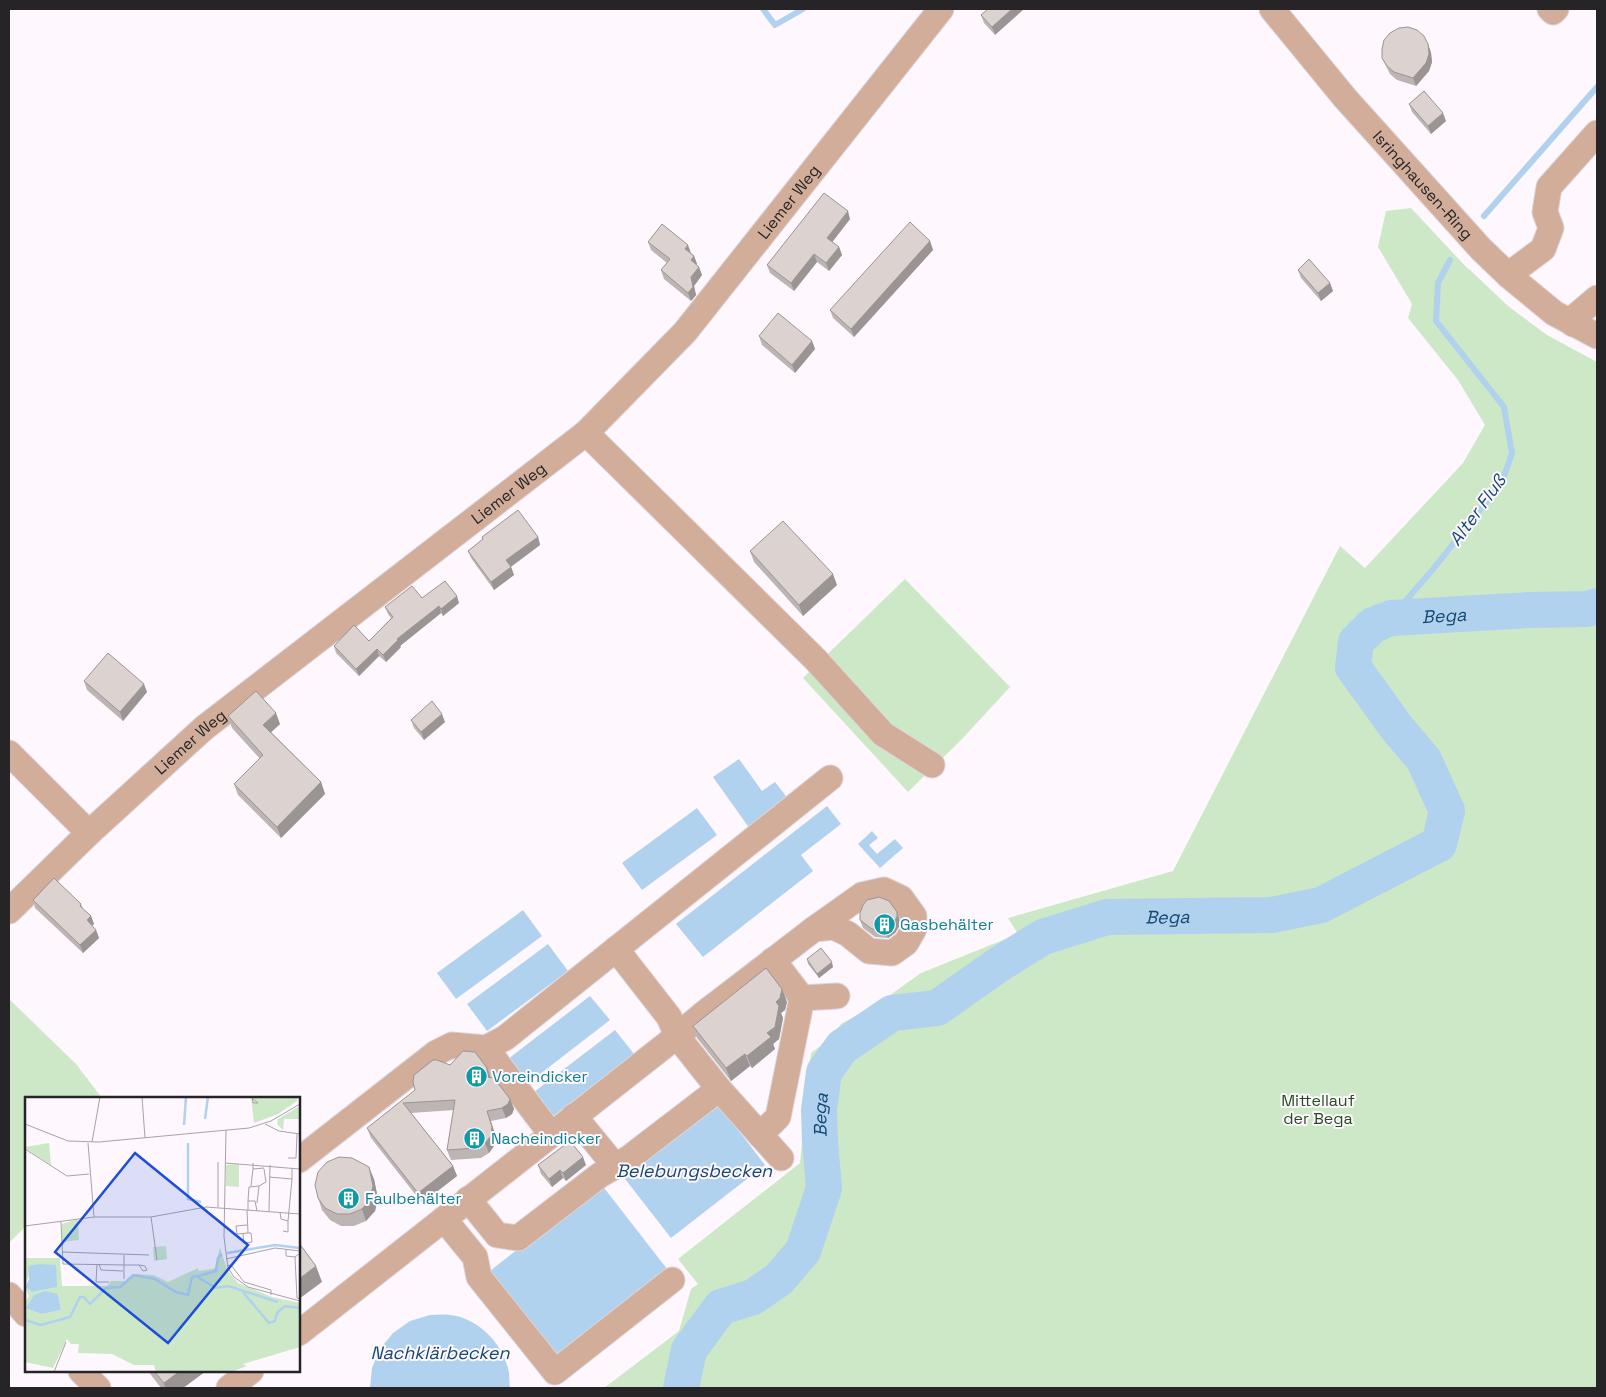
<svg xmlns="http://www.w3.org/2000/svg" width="1606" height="1397" font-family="'Space Grotesk',sans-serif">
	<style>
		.green { fill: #cce8c7 }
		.water { fill: #b0d2ef }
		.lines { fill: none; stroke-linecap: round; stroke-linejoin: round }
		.stream { stroke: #b0d2ef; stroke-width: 6 }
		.river { stroke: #b0d2ef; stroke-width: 36 }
		.minor-casing { stroke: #dbd5db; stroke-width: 27 }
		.minor { stroke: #d2ad99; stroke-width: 25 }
		.wall { fill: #bdb5b4 }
		.shaded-wall { fill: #9a9492 }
		.building { fill: #dcd3d1; stroke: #9a9492 }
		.labels { text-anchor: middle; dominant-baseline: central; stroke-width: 4; stroke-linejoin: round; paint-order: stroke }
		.street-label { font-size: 16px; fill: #262426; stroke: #fef7fe }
		.culture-label { font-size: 16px; fill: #0d838f; stroke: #fef7fe; text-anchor: start }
		.park-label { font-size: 16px; fill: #254c20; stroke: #fef7fe }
		.water-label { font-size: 18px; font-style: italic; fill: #164970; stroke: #fef7fe }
		.inset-river { fill: none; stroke: #b0d2ef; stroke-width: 2.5 }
		.inset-road { fill: none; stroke: #a8a3a8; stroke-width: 1 }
		.view { fill: #1d4ed8; fill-opacity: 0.15; stroke: #1d4ed8; stroke-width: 2.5 }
		.inset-edge { fill: none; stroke: #262426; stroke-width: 2.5 }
	</style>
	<rect width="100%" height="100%" fill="#fef7fe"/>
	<g class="green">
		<path d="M1411 208 1468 269H1469L1508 306 1547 335 1597 362V1388H604L679 1331 691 1289 698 1284 678 1259 800 1163 811 1053 827 1041 841 1024 883 1000 921 973 1018 934 1008 918 1173 871 1340 546 1365 568 1463 463 1485 425 1458 380 1408 318 1412 304 1378 247 1386 211Z"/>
		<path d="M905 579 1010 687 961 740 908 792 803 678Z"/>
		<path d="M9 999 76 1064 102 1098H26V1226L9 1243Z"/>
	</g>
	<g class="water">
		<path d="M739 759 762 791 775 782 789 800 750 829 713 777Z"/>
		<path d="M827 806 841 824 801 855 813 871 703 957 676 924Z"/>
		<path d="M697 808 717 835 642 890 622 863Z"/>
		<path d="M872 831 878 838 869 845 877 854 895 839 903 848 880 868 858 844Z"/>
		<path d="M523 910 542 936 456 999 437 973Z"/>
		<path d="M548 944 568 971 487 1031 467 1004Z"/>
		<path d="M590 996 610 1020 527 1084 508 1059Z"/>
		<path d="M615 1030 634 1054 552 1117 534 1092Z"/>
		<path d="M716 1101 765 1165 671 1238 622 1175Z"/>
		<path d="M601 1184 671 1274 557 1364 486 1274Z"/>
		<path d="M430 1315C437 1315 444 1314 450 1315 478 1318 501 1342 508 1368 510 1375 509 1382 510 1388H370L372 1368 380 1349 393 1333 410 1321Z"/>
	</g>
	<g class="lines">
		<g class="stream">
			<path d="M763 9 775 25 803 9"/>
			<path d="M1484 216 1597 87"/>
			<path d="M1391 618 1434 568 1502 482 1512 453 1504 407 1436 321 1438 283 1450 260"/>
		</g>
		<path class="river" id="s1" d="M681 1388 689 1350 721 1307 753 1297 779 1279 803 1251 824 1188 820 1142 819 1110 824 1072 842 1047 892 1013 937 1008 1001 963 1043 937 1107 917 1272 915 1321 905 1439 844 1447 811 1424 760 1397 728 1353 667 1356 642 1373 625 1391 618 1529 610 1587 609 1597 606"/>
		<defs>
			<g id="minor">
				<path id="s2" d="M1272 9 1345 98 1481 249 1508 275 1554 313 1597 336"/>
				<path d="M1550 9 1553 12 1556 9"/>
				<path d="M1508 275 1543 249 1551 228 1545 212 1549 187 1597 133"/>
				<path d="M1573 324 1577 315 1597 298"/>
				<path d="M586 433 816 660 883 734 932 765"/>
				<path d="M9 753 89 833"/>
				<path id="s3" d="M9 911 89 833 204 728 586 433 685 332 941 9"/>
				<path d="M616 949 669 1017 677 1036 719 1089 781 1158"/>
				<path d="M773 960 802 998 837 996"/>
				<path d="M486 1048 551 1134"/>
				<path d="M574 1116 615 1166"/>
				<path d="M760 1135 778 1117 802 998"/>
				<path d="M299 1160 436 1053 452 1045 486 1048 505 1038 830 778"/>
				<path d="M468 1199 497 1235 518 1238 600 1175 629 1158 719 1089"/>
				<path d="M444 1219 475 1257 479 1277 555 1372 672 1280"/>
				<path d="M9 1295 26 1314"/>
				<path d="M299 1333 677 1036 702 1015 814 929 862 895 884 890 901 898 914 916V929L906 943 892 953 869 951 848 934 834 927 814 929"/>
				<path d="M81 1371 98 1388"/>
				<path d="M229 1388 251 1371"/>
			</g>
		</defs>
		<use href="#minor" class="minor-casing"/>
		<use href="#minor" class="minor"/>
	</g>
	<g class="wall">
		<path d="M988 9 995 35 984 23 981 15Z"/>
		<path d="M1428 44 1431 53 1432 62 1429 71 1416 86 1397 80 1390 74 1382 58Z"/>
		<path d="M1409 104 1446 121 1431 134 1412 112Z"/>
		<path d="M850 219 832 242 839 247 842 255 829 271 817 262 794 291 770 273 767 265Z"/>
		<path d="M930 241 933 250 854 337 833 318 830 310Z"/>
		<path d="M648 242 691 253 694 256 697 264 696 265 702 275 694 286 696 295 691 301 664 279 661 270 667 263 651 250Z"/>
		<path d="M1298 270 1330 283 1333 291 1321 301 1301 278Z"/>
		<path d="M759 336 812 341 815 349 795 373 762 345Z"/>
		<path d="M482 537H538L540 545 511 567 514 575 494 590 471 558 468 551 483 539Z"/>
		<path d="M750 551 837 585 803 616 754 562Z"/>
		<path d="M422 598 459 603 443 616 441 613 400 646 401 647 386 662 379 656 359 676 336 653 334 646 369 641 391 618 388 614 385 607Z"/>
		<path d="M84 681 147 692 123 721 87 690Z"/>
		<path d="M228 716 280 724 271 732 321 782 325 794 281 838 238 795 234 784 260 759 232 728Z"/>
		<path d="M411 720 445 722 424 740 414 728Z"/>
		<path d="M33 900 81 904 83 909 91 916 94 924 92 926 96 930 99 938 83 953 35 908Z"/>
		<path d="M860 920 900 921V925L895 933 888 938 875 937 863 928Z"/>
		<path d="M807 959 833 967 819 978 808 964Z"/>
		<path d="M787 1002 785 1010 781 1013 783 1018 779 1039 773 1044 775 1049 752 1068 750 1066 731 1081 697 1038 693 1026Z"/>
		<path d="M450 1065 491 1077 510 1099 514 1109 512 1114 506 1118 491 1121 496 1137 494 1146 489 1153 481 1158 451 1160 447 1150 454 1110 411 1113 453 1166 457 1176 422 1203 371 1138 367 1128Z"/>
		<path d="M538 1165H586L566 1181 563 1178 552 1187 541 1174Z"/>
		<path d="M374 1179 378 1199 375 1211 366 1221 354 1226H341L330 1220 322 1210 318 1198Z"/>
		<path d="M148 1371H206L183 1388H161Z"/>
	</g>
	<g class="shaded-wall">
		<path d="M1012 9H1024L995 35 992 27Z"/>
		<path d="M1428 44 1431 53 1432 62 1429 71 1416 86 1413 78Z"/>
		<path d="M1443 113 1446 121 1431 134 1428 126Z"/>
		<path d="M848 211 850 219 830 245 827 238Z"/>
		<path d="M930 241 933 250 854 337 851 329Z"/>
		<path d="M688 245 691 253 685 249Z"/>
		<path d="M839 247 842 255 829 271 826 263Z"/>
		<path d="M814 254 817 262 794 291 791 283Z"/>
		<path d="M694 256 697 264 694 268 691 260Z"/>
		<path d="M699 267 702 275 694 286 696 295 691 301 688 293 691 277Z"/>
		<path d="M1330 283 1333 291 1321 301 1318 293Z"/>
		<path d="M812 341 815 349 795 373 792 365Z"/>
		<path d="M538 537 540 545 509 568 506 560Z"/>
		<path d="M511 567 514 575 494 590 491 582Z"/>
		<path d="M833 574 837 585 803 616 799 605Z"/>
		<path d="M457 596 459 603 443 616 441 609Z"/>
		<path d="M439 606 441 613 400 646 401 647 386 662 383 655 397 639Z"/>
		<path d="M377 649 379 656 359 676 356 669Z"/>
		<path d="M144 684 147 692 123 721 120 712Z"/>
		<path d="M276 713 280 724 267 736 263 725Z"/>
		<path d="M442 714 445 722 424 740 421 732Z"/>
		<path d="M321 782 325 794 281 838 277 827Z"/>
		<path d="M897 912 900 921V925L895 933 888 938 885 930Z"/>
		<path d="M91 916 94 924 89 928 87 920Z"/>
		<path d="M96 930 99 938 83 953 80 945Z"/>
		<path d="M832 962 833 967 819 978 817 974Z"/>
		<path d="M782 989 787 1002 785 1010 781 1013 783 1018 779 1039 773 1044 775 1049 752 1068 747 1056 767 1033 776 1002Z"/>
		<path d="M745 1054 750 1066 731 1081 726 1068Z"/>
		<path d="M487 1068 491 1078 487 1077Z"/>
		<path d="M510 1099 514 1109 512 1114 506 1118 502 1108Z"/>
		<path d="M487 1111 496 1137 494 1146 489 1153 485 1143Z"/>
		<path d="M583 1157 586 1165 566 1181 563 1173Z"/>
		<path d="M453 1166 457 1176 422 1203 418 1193Z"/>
		<path d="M369 1167 374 1179 378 1199 375 1211 366 1221 362 1209Z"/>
		<path d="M560 1170 563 1178 552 1187 549 1179Z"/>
		<path d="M316 1266 322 1282 299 1299V1279Z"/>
		<path d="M180 1371H206L183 1388H165L164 1383Z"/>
	</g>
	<g class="building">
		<path d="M988 9H1012L992 27 981 15Z"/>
		<path d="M1408 27 1417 30 1424 36 1428 44 1429 54 1426 63 1413 78 1394 72 1387 66 1382 58V49L1384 40 1390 33 1399 28Z"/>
		<path d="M1424 91 1443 113 1428 126 1409 104Z"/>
		<path d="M824 193 848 211 827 238 839 247 826 263 814 254 791 283 767 265Z"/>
		<path d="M910 222 930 241 851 329 830 310Z"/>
		<path d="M662 224 688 245 685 249 694 256 691 260 699 267 691 277 693 287 688 293 661 270 670 259 648 242Z"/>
		<path d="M1309 259 1330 283 1318 293 1298 270Z"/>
		<path d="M778 313 812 341 792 365 759 336Z"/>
		<path d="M518 510 538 537 506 560 511 567 491 582 468 551 483 539 482 537Z"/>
		<path d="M783 521 833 574 799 605 750 551Z"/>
		<path d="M445 581 457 596 441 609 439 606 397 639 398 640 383 655 377 649 356 669 334 646 354 625 369 641 393 617 385 607 412 586 422 598Z"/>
		<path d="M108 653 144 684 120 712 84 681Z"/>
		<path d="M256 691 276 713 263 725 321 782 277 827 234 784 263 755 228 716Z"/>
		<path d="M432 701 442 714 421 732 411 720Z"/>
		<path d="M54 878 81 904 80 906 91 916 87 920 96 930 80 945 33 900Z"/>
		<path d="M879 897 889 901 897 912V917L892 925 885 930 872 929 860 920V913L863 905 867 900Z"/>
		<path d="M821 948 832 962 817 974 807 959Z"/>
		<path d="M766 968 782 989 780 998 776 1002 779 1006 775 1027 767 1033 771 1037 747 1056 745 1054 726 1068 693 1026Z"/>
		<path d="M463 1051 475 1052 487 1068V1077L494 1078 510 1099 508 1104 502 1108 487 1111 492 1127 491 1136 485 1143 477 1148 447 1150 455 1100 403 1103 453 1166 418 1193 367 1128 415 1090 413 1082 414 1075 433 1060H437L450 1065Z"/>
		<path d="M570 1141 583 1157 563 1173 560 1170 549 1179 538 1165Z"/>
		<path d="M339 1157 352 1158 369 1167 373 1186 370 1199 362 1209 350 1214H337L325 1208 318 1198 315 1185 318 1172 327 1162Z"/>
		<path d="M299 1243 316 1266 299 1279Z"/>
		<path d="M154 1371H180L164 1383Z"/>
	</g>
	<defs>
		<symbol id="building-disc" viewBox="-11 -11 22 22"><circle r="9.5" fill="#0f9aa8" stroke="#fef7fe"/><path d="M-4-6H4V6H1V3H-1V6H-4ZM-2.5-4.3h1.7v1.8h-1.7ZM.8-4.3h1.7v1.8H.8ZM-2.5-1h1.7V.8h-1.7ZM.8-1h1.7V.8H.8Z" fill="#fff"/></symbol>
	</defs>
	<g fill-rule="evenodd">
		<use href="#building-disc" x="872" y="912" width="25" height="25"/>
		<use href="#building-disc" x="464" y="1064" width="25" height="25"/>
		<use href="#building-disc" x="462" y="1126" width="25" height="25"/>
		<use href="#building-disc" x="336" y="1186" width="25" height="25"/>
	</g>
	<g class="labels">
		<g class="street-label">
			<text stroke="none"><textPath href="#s2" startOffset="232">Isringhausen-Ring</textPath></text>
			<text stroke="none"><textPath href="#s3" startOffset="1058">Liemer Weg</textPath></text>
			<text stroke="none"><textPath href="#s3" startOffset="652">Liemer Weg</textPath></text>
			<text stroke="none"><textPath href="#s3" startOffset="248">Liemer Weg</textPath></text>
		</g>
		<g class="culture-label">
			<text x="900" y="924">Gasbehälter</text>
			<text x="492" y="1076">Voreindicker</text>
			<text x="491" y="1138">Nacheindicker</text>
			<text x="365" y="1198">Faulbehälter</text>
		</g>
		<g class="park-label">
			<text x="1318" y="1100">Mittellauf<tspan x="1318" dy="18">der Bega</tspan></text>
		</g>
		<g class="water-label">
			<text transform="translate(1477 510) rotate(-54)">Alter Fluß</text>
			<text stroke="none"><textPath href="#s1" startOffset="1385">Bega</textPath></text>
			<text stroke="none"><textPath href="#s1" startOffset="769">Bega</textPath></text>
			<text stroke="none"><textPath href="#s1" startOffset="334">Bega</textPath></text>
			<text x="694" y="1170">Belebungsbecken</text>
			<text x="440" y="1352">Nachklärbecken</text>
		</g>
	</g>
	<g transform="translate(25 1097)">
		<rect width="275" height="275" fill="#fef7fe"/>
		<path d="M226 0H272V4L253 17 229 26ZM275 9V22H259L258 33 252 27 253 22ZM24 46 26 68 0 51V50ZM214 67V90L201 89V68ZM53 122 54 143 37 145V127ZM141 149 142 162 129 164 128 150ZM195 150 202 173 213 186 247 200 275 206V250L218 267 222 269 206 275H131L129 268H109L87 257 53 256 54 247H46L42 242 28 271 0 265V206L4 199 0 190 7 195 27 191 4 178 0 189V161H35L37 189H82L86 184H100L107 177 129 178 143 185 173 171 174 174 187 172 190 171ZM16 195 33 197 36 213 17 217Z" fill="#cce8c7" fill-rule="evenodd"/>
		<path d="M14 167 31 168 32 190 7 195 0 190 4 182 3 169ZM20 194 33 197 36 213 17 217 1 211 9 198Z" fill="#b0d2ef"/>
		<path class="inset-river" d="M180 22 183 0M159 28 161 0M163 46V102L176 105M202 156 250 148 275 151M173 179 191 174 193 161 197 157M218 195 244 226 250 224 252 216 260 209 275 211M0 223 16 228 45 220 55 200H59L65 207 81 191 95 190 109 178 130 182 151 195 163 198 167 180 171 179 191 191 203 189 253 205"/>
		<path class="inset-road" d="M117 0 120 41M227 0 228 6H233L227 1M0 27 43 44 74 45 224 31 246 24 275 7M240 27 254 34 275 37M201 33 199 140 203 171 209 180 223 190 275 204M67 45 75 0M63 46 69 120M0 52 42 79 64 77M263 61H271L272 37M200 66 275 72M228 66V72L239 71M244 80 267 82V71M226 89 228 72M234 89 241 85 239 72M223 104 224 90 234 89 232 106M193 110V65M222 113 223 136 212 137 211 129 222 128M223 113V104H230L232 114M244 114 245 68M255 115 256 122 263 124 267 82M126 120 132 163M36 125 38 167M0 129 69 120H126L181 110 275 117M258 134 263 135V124M218 137 219 146 227 145 226 136H223M261 152V159L270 160 275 156M37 155 124 158M270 160 272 201 275 202M201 162 250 151 275 154M38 167 101 168H114L120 169 122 173 118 174 114 168M72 167 71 185H84M74 167 76 173 98 174M202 169 206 168 219 185 246 193V198M99 182V158M29 275 41 245"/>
		<path class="view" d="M110 56 223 148 143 246 30 155Z"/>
		<rect width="275" height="275" class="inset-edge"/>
	</g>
	<rect width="1606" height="1397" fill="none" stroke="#262426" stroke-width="20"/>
</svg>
